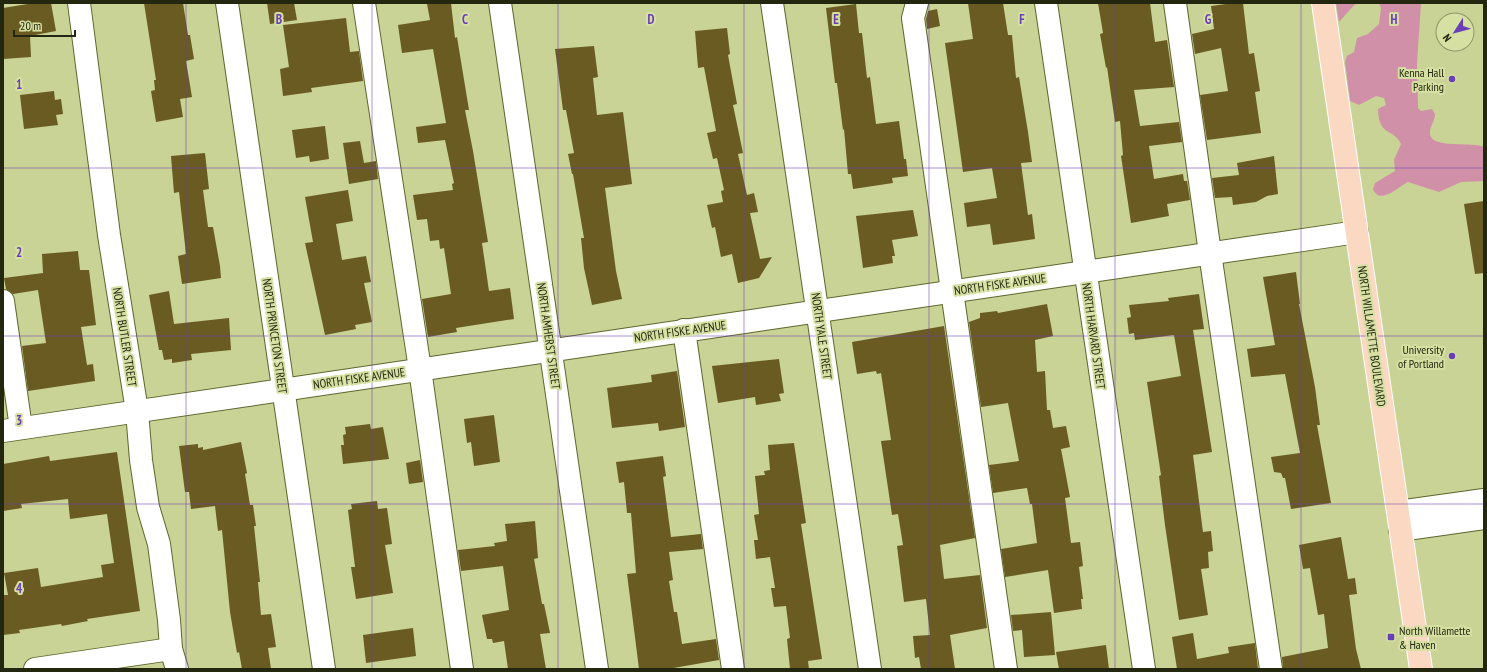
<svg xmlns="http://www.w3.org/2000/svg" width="1487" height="672" font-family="'PT Sans Narrow',sans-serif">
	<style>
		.green { fill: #d091a8 }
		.building { fill: #695b21 }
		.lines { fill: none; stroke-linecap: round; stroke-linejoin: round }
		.minor-casing { stroke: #5e652c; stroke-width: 24 }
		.major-casing { stroke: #fff; stroke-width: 24 }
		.minor { stroke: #fff; stroke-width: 22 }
		.major { stroke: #fad8c1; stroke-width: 22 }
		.grid { fill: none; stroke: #6a3eb5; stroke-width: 1; stroke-opacity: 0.55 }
		.poi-dot { fill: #6a3eb5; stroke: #d6e0a3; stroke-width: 1.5 }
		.labels { text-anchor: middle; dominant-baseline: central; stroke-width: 4; stroke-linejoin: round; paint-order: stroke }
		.poi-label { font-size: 12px; fill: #23270f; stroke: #d6e0a3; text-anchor: end }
		.street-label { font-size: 12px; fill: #23270f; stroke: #d6e0a3 }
		.grid-label { font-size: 13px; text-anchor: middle; font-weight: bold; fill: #6a3eb5; stroke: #d6e0a3; stroke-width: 4; stroke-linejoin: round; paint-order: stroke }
	</style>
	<rect width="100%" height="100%" fill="#c9d396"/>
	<g class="green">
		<path d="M1336 3H1356L1339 22Z"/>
		<path d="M1379 3H1421L1417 63 1418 108 1421 111 1432 109 1435 114C1435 121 1430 126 1430 132 1428 150 1473 141 1484 147V181L1461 182 1439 192 1408 182C1399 186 1380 206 1373 189L1375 183 1395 171 1394 160 1401 144C1393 127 1379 138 1378 109L1386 105 1384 98 1376 96 1359 105 1350 101 1345 62 1347 56 1354 52 1357 38 1368 34 1379 24 1381 8Z"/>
	</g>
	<g class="building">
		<path d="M34 3H51L56 31 30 36 31 57 3 59V8Z"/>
		<path d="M144 3H183L188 35H190L194 59 186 61 192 97 180 99 183 117 156 122 151 91 155 90 154 80H156Z"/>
		<path d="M267 3H294L297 20 270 24Z"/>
		<path d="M436 3H451L455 38 457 37 469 110H465L473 151 488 242 482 243 489 291 510 288 514 319 456 328 457 332 428 337 422 299 451 294 444 248 440 249 439 240 430 241 427 219 417 220 413 195 453 190 452 184 454 183 445 140 418 143 416 127 446 123 433 49 402 53 398 25 430 20 427 4Z"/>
		<path d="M968 3H1003L1008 35H1012L1016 78 1019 77 1028 132 1032 162 1021 163 1028 215 1032 214 1035 239 993 245 990 224 967 227 964 203 997 198 992 168 963 172 945 43 973 39Z"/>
		<path d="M1098 3H1150L1155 42 1167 40 1174 87 1134 90 1140 126 1179 122 1182 142 1149 146 1154 179 1183 174 1184 181H1187L1190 200 1167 204 1169 216 1131 223 1121 156 1123 155 1120 121 1115 122 1107 67 1106 68 1100 34 1103 33Z"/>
		<path d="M1233 3H1243L1249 54 1254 53 1260 91 1255 92 1261 133 1207 140 1200 95 1228 91 1221 48 1195 54 1192 34 1214 29 1211 6Z"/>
		<path d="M856 4 859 33H862L867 78 870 77 876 124 899 121 904 159H906L908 176 892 178 893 183 853 189 851 174H848L844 129 843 130 837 83H835L826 8Z"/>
		<path d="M937 9 940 26 927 29 926 19 928 11Z"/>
		<path d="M346 18 350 52 359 51 363 81 311 88 312 92 283 96 280 69 289 67 283 25Z"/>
		<path d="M727 28 730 54 728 55 737 104 733 105 743 153 738 154 747 195 754 193 758 212 750 213 760 259 772 257 759 278 738 283 732 254 721 257 715 227 712 228 707 205 723 202 721 191 724 190 717 158 713 159 707 133 716 131 704 67 698 68 695 31Z"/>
		<path d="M594 46 598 77 593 78 597 115 623 112 632 184 605 188 616 271 622 299 592 305 584 268 581 238H584L573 174H572L568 154 574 153 566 110H563L555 49Z"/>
		<path d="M54 91 55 100 61 99 63 114 56 115 58 125 24 129 20 95Z"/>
		<path d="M325 126 329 159 310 162 309 156 296 158 292 130Z"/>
		<path d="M360 141 364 163 376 161 378 179 349 184 343 143Z"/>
		<path d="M205 153 209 189 203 190 208 227H213L220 266 221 278 182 284 178 256 186 254 179 192 174 193 171 156Z"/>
		<path d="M1274 156 1278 194 1267 196 1256 202 1233 205 1232 197 1215 198 1212 178 1239 175 1237 163Z"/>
		<path d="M348 190 353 221 336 224 342 260 366 256 371 282 364 283 372 322 355 325 356 329 325 335 305 243 313 242 305 197Z"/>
		<path d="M1484 201V273L1475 274 1464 204Z"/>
		<path d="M913 210 918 236 892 240 895 256H892L893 263 863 268 856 216Z"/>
		<path d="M78 251 80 270H89L96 325 81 327 87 365 93 364 95 381 28 391 22 346 46 343 38 290 13 294 6 289 4 278 43 273 42 254Z"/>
		<path d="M1296 272 1300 304H1299L1315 387 1320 425H1317L1331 503 1291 509 1285 478H1283L1281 473 1274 472 1271 457 1300 453 1285 374 1251 377 1247 349 1275 345 1263 277Z"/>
		<path d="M169 291 174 324 229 318 231 350 191 354 192 360 172 363V359L164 360 162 350H159L149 295Z"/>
		<path d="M1199 294 1204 329 1193 330 1212 452 1193 455 1203 532 1211 531 1213 551 1208 552 1209 568 1201 569 1208 615 1179 620 1165 525 1159 476 1161 475 1147 382 1181 376 1174 335 1135 340 1134 333 1129 334 1127 318 1131 317 1129 305 1169 301 1168 298Z"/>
		<path d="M1047 304 1053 336 1035 340 1037 372 1045 371 1047 410H1050L1053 428 1066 426 1070 447 1061 449 1070 497 1065 498 1071 543 1080 542 1083 566 1079 567 1083 599H1081L1082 609 1054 613 1048 570 1005 577 1001 549 1037 543 1032 504H1030L1027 488 993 493 989 465 1019 461 1008 403 981 407 969 322 980 318V313L997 311 998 313Z"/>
		<path d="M944 326 975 538 940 545 944 579 980 575 987 628 950 635 955 669H921L919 657 915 658 913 636 930 635 926 599 904 602 897 546 903 545 898 514 892 515 881 441 891 440 881 373 877 374 876 371 857 374 852 342Z"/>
		<path d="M779 359 784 393 779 394 781 401 756 405 755 397 718 403 712 366Z"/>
		<path d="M677 371 685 427 659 431 658 423 612 428 607 388 652 382 651 375Z"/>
		<path d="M494 415 500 462 474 466 471 442 467 443 464 419Z"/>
		<path d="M370 424 371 429 383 427 389 459 343 464 341 445H344L343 435 346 434 345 427Z"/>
		<path d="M241 442 247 473 245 474 250 505H253L256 526H254L260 582H258L261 615 271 614 276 647 268 648 271 669H242L239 652 237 653 230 612 222 530 218 531 215 506 191 509 189 492H185L179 446 198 444V448L203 447V450Z"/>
		<path d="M794 443 806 523 801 524 822 659 808 661 809 669H790L787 639 790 638 786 606 774 607 771 588H775L770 557 756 559 754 540H758L754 515 759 514 755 476 765 475 764 471 770 470 768 445Z"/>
		<path d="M117 452 140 611 87 619 88 621 62 626 61 624 19 630 20 633 3 635V595H8L4 573 38 568 41 587 103 577 101 565 114 563 107 514 70 519 68 499 21 504 22 508 3 511V464L49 456 50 461Z"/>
		<path d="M663 456 666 476 663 477 671 537 701 534 703 549 669 552 673 580 669 581 674 612H677L682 644 716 639 719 660 668 669H639L627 574 636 573 631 513H627L624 482 619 483 616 462Z"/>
		<path d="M420 460 423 482 409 484 406 463Z"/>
		<path d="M377 501 378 509 387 508 392 544 385 545 393 593 356 599 351 567H355L348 510 352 509 351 504Z"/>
		<path d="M535 521 538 558 534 559 542 604H544L550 633 540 634 546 669H508L504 641 493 643 492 639H487L482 615 509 610 503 566 461 571 458 550 495 546 494 543 507 541 505 524Z"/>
		<path d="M1341 537 1348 579 1355 578 1357 594 1349 595 1356 649 1361 669H1283L1282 657 1328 648 1324 614 1318 615 1310 568 1303 569 1299 545Z"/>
		<path d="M1051 612 1055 655 1024 657 1022 630 1013 631 1011 615Z"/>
		<path d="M413 628 416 656 366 663 363 635Z"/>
		<path d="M1193 633 1197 659 1229 653 1228 647 1255 643 1258 669H1177L1172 637Z"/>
		<path d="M1106 645 1109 669H1059L1056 652Z"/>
	</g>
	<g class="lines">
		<defs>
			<g id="minor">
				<path d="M79 3 109 235 137 411 141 460 148 507 159 544 169 620 171 649 177 669"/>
				<path d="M227 3 324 669"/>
				<path d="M364 3 420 369 462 669"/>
				<path d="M500 3 597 669"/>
				<path d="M772 3 870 669"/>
				<path d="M917 3 913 18 1006 669"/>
				<path d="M1046 3 1144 669"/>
				<path d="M1175 3 1210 253 1271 669"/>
				<path d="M3 301 21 428"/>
				<path d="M684 330 733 669"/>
				<path d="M3 431 1357 232"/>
				<path d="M1398 512 1484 500"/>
				<path d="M1400 530 1484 518"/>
				<path d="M35 669 171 649"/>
			</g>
			<path id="major" d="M1323 3 1421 669"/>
		</defs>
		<use href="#minor" class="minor-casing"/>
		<use href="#major" class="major-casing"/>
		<use href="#minor" class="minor"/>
		<use href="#major" class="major"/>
	</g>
	<path class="grid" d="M186 3V669M372 3V669M558 3V669M744 3V669M929 3V669M1115 3V669M1301 3V669M3 168H1484M3 336H1484M3 504H1484"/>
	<g class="poi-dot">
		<circle cx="1452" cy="79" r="4"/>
		<circle cx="1452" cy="356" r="4"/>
		<rect x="1387" y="633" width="8" height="8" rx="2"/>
	</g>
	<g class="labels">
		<g class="poi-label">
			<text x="1444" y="72">Kenna Hall<tspan x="1444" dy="14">Parking</tspan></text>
			<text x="1444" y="349">University<tspan x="1444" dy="14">of Portland</tspan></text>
			<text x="1399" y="630" text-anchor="start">North Willamette<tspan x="1399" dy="14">&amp; Haven</tspan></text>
		</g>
		<g class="street-label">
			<text transform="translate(1000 284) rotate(-8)">NORTH FISKE AVENUE</text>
			<text transform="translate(680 331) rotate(-8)">NORTH FISKE AVENUE</text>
			<text transform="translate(275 336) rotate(82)">NORTH PRINCETON STREET</text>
			<text transform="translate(549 336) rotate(82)">NORTH AMHERST STREET</text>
			<text transform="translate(822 336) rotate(82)">NORTH YALE STREET</text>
			<text transform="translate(1094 336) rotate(82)">NORTH HARVARD STREET</text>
			<text transform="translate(1372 336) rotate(82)">NORTH WILLAMETTE BOULEVARD</text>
			<text transform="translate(125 337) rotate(81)">NORTH BUTLER STREET</text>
			<text transform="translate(359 378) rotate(-8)">NORTH FISKE AVENUE</text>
		</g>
	</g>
	<g class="grid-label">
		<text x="279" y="24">B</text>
		<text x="465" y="24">C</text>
		<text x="651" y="24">D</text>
		<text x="836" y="24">E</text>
		<text x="1022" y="24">F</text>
		<text x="1208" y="24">G</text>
		<text x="1394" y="24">H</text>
		<text x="19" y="89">1</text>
		<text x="19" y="257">2</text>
		<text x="19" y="425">3</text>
		<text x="19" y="593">4</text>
	</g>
	<rect width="1487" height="672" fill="none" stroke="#23270f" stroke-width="8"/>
	<g transform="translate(1455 32) rotate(234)"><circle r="19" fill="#d6e0a3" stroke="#8e9668"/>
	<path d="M0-3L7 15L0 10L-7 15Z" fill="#6a3eb5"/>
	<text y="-6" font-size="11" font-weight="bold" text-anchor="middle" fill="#23270f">N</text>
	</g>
	<path d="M14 30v6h61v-6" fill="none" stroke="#23270f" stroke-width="2"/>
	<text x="20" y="30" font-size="12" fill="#23270f" stroke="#d6e0a3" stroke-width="3" paint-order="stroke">20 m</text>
</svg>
